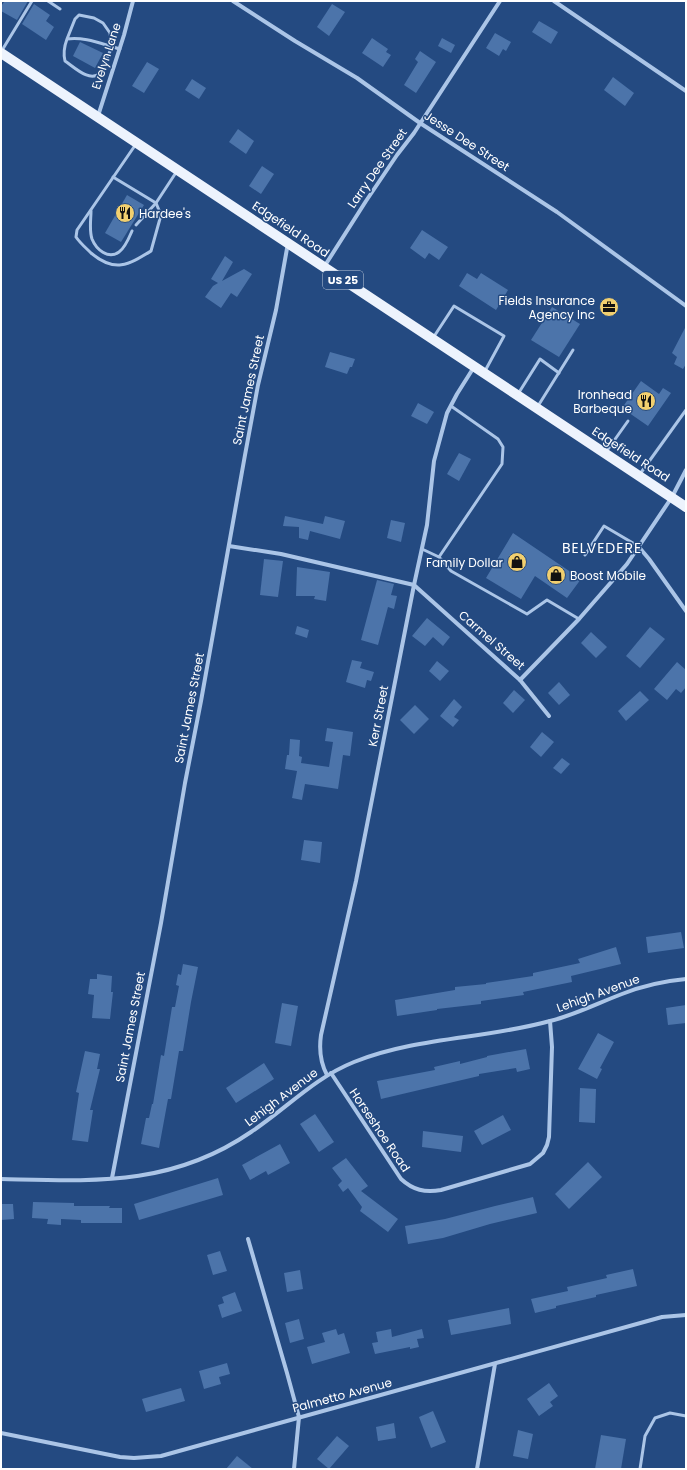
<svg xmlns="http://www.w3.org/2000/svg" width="687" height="1470" font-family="Poppins,sans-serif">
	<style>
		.building { fill: #4c74aa }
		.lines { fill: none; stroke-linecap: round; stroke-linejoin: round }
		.service { stroke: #abc5e7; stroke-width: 3 }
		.minor { stroke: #abc5e7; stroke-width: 4 }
		.primary { stroke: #edf3fd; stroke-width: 10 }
		.labels { text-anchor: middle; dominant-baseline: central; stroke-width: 3; stroke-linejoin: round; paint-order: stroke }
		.shield { fill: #244a81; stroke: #bdc9d9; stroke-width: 1 }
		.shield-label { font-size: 11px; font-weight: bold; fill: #fff }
		.street-label { font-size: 12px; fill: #fff; stroke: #244a81 }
		.poi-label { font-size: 12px; fill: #fff; stroke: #244a81; text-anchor: end }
		.quarter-label { font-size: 14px; letter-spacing: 1px; fill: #fff; stroke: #244a81 }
	</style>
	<rect width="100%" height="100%" fill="#244a81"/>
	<g class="building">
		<path d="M5 1H28L17 20 1 11V6Z"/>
		<path d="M34 4 50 15 46 21 54 27 46 40 22 24Z"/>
		<path d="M332 4 345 12 329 36 317 27Z"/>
		<path d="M539 21 558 32 551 44 532 32Z"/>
		<path d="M495 33 511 42 506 51 503 49 499 56 486 48Z"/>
		<path d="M372 38 388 49 386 52 391 55 383 67 362 53Z"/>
		<path d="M442 38 455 45 451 53 438 46Z"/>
		<path d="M80 42 103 53 95 68 73 56Z"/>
		<path d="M420 51 436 62 416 93 404 85 418 62 415 59Z"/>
		<path d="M147 62 159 69 144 93 132 86Z"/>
		<path d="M613 77 634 93 625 106 604 90Z"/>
		<path d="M192 79 206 88 199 99 185 90Z"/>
		<path d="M238 129 254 141 246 154 229 142Z"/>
		<path d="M262 166 274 174 261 194 249 186Z"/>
		<path d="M127 195 144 205 121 242 105 233Z"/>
		<path d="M422 230 448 247 439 260 429 253 425 259 410 248Z"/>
		<path d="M225 256 233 262 222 281 244 269 252 274 237 297 231 293 221 308 205 297 213 286 218 283 211 279Z"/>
		<path d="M467 273 477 279 481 273 508 290 496 310 459 286Z"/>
		<path d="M552 307 580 324 559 357 531 340Z"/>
		<path d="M686 326V364L683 369 674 364 677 357 672 353Z"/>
		<path d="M330 352 355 359 352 367H350L347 374 325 367Z"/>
		<path d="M641 381 659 394 663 388 671 393 648 426 622 408Z"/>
		<path d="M418 403 434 412 427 424 411 416Z"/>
		<path d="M459 453 471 459 459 481 447 474Z"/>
		<path d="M285 516 323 524 325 516 345 521 340 539 310 531 308 540 299 538V527L283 526Z"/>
		<path d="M391 520 405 523 401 542 387 538Z"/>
		<path d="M513 533 581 579 567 598 535 576 521 599 486 578Z"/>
		<path d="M264 559 283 561 278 597 260 595Z"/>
		<path d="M297 567 330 572 326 601 314 599 315 596H296Z"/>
		<path d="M377 580 394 584 391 595 397 596 394 609 388 607 378 645 361 640Z"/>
		<path d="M427 618 450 637 443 646 433 637 425 646 412 636Z"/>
		<path d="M297 626 309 630 307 638 295 634Z"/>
		<path d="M650 627 665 639 640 668 626 656Z"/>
		<path d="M591 632 607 647 596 658 581 643Z"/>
		<path d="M352 660 362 662 360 668 374 672 371 681 367 680 365 688 346 682Z"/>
		<path d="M437 661 449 671 440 681 429 671Z"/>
		<path d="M677 662 686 670V687L681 693 676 689 667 700 654 689Z"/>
		<path d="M559 682 570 695 559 705 548 693Z"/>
		<path d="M514 690 525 700 513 713 503 703Z"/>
		<path d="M640 691 649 700 626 721 618 711Z"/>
		<path d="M454 699 462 707 454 717 459 720 453 727 440 716Z"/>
		<path d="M415 705 429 719 414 734 400 720Z"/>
		<path d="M327 728 353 732 350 756 343 755 338 789 305 784 302 800 292 798 297 771 285 769 287 755H289L290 739 300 740 299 756 302 757 301 763 329 767 333 742 325 741Z"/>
		<path d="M542 732 554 742 541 757 530 747Z"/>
		<path d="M562 758 570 764 561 774 553 768Z"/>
		<path d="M304 840 322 842 320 863 301 860Z"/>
		<path d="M681 932 684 948 648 953 646 937Z"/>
		<path d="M616 947 621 964 571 976 572 982 523 992 524 995 481 1001V1004L437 1009V1010L397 1016 395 1000 455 990V987L486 984V983L533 976V973L580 963 578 959Z"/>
		<path d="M183 964 198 967 191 1002 183 1051H179L171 1099H168L159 1148 141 1144 146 1118H149L152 1104H153L161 1055 164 1056 172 1007H175L179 986 176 985 178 974 181 975Z"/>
		<path d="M97 974 112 976 111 992H113L110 1019 92 1018 94 995 88 994 90 979H97Z"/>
		<path d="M282 1003 298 1006 291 1046 275 1043Z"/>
		<path d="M686 1005V1023L668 1025 666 1008Z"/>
		<path d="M598 1033 614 1042 600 1068 602 1069 597 1079 578 1069Z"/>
		<path d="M526 1049 530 1069 517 1072 516 1068 479 1074V1076L381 1099 377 1081 435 1070 434 1067 460 1061V1064L487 1057V1056Z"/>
		<path d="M85 1051 100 1054 97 1069H100L90 1110H93L88 1142 72 1140 79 1093 76 1092Z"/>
		<path d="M264 1063 274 1079 236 1103 226 1088Z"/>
		<path d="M580 1088 596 1089 595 1123 579 1122Z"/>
		<path d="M315 1114 334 1142 319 1152 300 1124Z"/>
		<path d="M503 1115 511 1130 482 1145 474 1131Z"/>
		<path d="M423 1131 463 1136 461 1152 422 1147Z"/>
		<path d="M280 1144 290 1163 268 1175 266 1171 250 1180 242 1165Z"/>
		<path d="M346 1158 368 1186 361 1191 398 1219 388 1232 360 1211 362 1207 348 1188 343 1192 338 1185 342 1181 332 1168Z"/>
		<path d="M588 1162 602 1177 569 1209 555 1194Z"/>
		<path d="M218 1178 223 1195 139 1220 134 1204Z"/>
		<path d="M533 1197 537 1213 490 1224 443 1238 408 1244 405 1226 445 1219 495 1206Z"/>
		<path d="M33 1202 74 1203V1206H110L109 1208H122V1223H81V1220L61 1219V1225L47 1224 48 1219 32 1218Z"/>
		<path d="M1 1204H13L14 1219 1 1220Z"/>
		<path d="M220 1251 227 1271 213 1275 207 1255Z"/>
		<path d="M633 1269 637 1286 596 1295V1297L556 1306V1308L535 1313 531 1299 568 1291 567 1287 607 1278 606 1275Z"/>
		<path d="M300 1270 303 1289 287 1292 284 1273Z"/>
		<path d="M235 1292 242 1311 222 1318 218 1305 224 1303 222 1297Z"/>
		<path d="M509 1308 511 1324 451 1335 448 1320Z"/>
		<path d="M299 1319 304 1339 290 1343 285 1323Z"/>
		<path d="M336 1329 338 1335 344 1333 350 1353 312 1364 307 1347 325 1342 322 1333Z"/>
		<path d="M391 1329 392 1337 422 1329 424 1338 417 1339 419 1347 410 1349V1347L375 1354 372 1343 378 1342 376 1332Z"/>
		<path d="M227 1363 230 1374 219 1377 221 1384 204 1389 199 1371Z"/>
		<path d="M549 1383 558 1396 550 1402 553 1406 539 1416 527 1399Z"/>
		<path d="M181 1388 185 1401 146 1412 142 1399Z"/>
		<path d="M433 1411 446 1442 431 1448 419 1417Z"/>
		<path d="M394 1423 396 1438 378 1441 376 1427Z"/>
		<path d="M518 1430 533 1434 528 1459 513 1456Z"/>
		<path d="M601 1435 626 1439 621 1469H595Z"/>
		<path d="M337 1436 349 1446 329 1469 317 1459Z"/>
		<path d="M237 1456 253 1469H226Z"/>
	</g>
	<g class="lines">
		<g class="service">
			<path d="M48 1 60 9"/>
			<path d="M67 39 75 19 79 15 94 18 103 23 110 33 112 47 100 73C90 83 74 67 65 61 63 53 64 47 67 39 84 36 104 45 120 49"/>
			<path d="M1 52 32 1"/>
			<path d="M136 144 77 230 76 237C80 243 86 248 91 253 115 273 128 265 151 251L161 215 156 203 177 171"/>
			<path d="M113 177 156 203 136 225"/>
			<path d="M91 211C91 219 89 230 92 239 96 249 108 260 119 252 125 248 129 238 132 231"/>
			<path d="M433 338 454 306 504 336 485 371"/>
			<path d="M518 394 540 359 559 373"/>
			<path d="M538 406 573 350"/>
			<path d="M606 452 628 421"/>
			<path d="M640 474 686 410"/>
			<path d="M422 549 439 557 502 464 503 447 498 439 451 406"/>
			<path d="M585 555 604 526 638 546"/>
			<path d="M439 557 451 571 527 614 547 600 579 619"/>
			<path d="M640 1469 645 1436 655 1418 670 1413 686 1416"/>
		</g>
		<g class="minor">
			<path d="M233 1 295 41 357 78 420 123 557 212 686 306"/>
			<path d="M554 1 686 91"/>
			<path d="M98 116 124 35 133 1"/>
			<path d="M324 267 366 201 397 155 414 133 500 1"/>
			<path d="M229 546 281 554 414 585 520 680 549 716"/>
			<path d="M638 546 649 559 686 611"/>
			<path d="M520 680 579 619 627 564 672 497 686 470"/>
			<path d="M331 1073 401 1179C413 1190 425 1193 441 1190L530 1164 543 1153 547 1145 549 1137 552 1047 550 1021"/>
			<path d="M327 1075C320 1062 319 1049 321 1035L356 881 414 585 427 525 434 461 447 413 457 394 474 367"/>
			<path d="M112 1178 161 923 185 783 201 701 245 455 258 385 276 310 288 243"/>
			<path d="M1 1179C93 1181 171 1187 251 1132 286 1109 314 1078 354 1062 416 1037 486 1039 550 1021 575 1015 598 1003 622 994 642 986 664 981 686 979"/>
			<path d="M248 1239 287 1373 299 1417 294 1469"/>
			<path d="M1 1433 120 1457 134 1458 161 1456 662 1317 686 1315"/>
			<path d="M477 1469 495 1364"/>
		</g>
		<path class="primary" d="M1 53 686 507"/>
	</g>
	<defs>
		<symbol id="restaurant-disc" viewBox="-11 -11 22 22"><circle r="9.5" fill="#f1cf6f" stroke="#244a81"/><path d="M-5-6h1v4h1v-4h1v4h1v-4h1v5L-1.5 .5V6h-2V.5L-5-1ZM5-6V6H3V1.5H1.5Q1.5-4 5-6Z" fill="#111"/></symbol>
		<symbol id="office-disc" viewBox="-11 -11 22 22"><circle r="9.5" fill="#f1cf6f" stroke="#244a81"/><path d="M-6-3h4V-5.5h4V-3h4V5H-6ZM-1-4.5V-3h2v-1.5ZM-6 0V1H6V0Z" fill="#111"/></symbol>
		<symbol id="shop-disc" viewBox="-11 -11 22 22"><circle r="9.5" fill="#f1cf6f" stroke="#244a81"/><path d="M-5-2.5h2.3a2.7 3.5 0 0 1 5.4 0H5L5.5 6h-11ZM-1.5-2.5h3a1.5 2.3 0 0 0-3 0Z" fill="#111"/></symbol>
	</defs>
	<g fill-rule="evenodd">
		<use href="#restaurant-disc" x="114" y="202" width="22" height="22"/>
		<use href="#office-disc" x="598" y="296" width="22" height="22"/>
		<use href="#restaurant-disc" x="635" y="390" width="22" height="22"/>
		<use href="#shop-disc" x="506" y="551" width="22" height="22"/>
		<use href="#shop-disc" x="545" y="564" width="22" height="22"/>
	</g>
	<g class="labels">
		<rect class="shield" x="323" y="271" width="40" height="18" rx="3"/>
		<g class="shield-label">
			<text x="343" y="280">US 25</text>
		</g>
		<g class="street-label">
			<text transform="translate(106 56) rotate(-72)">Evelyn Lane</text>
			<text transform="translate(467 141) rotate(33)">Jesse Dee Street</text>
			<text transform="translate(377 168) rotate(-55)">Larry Dee Street</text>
			<text transform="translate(291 229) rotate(34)">Edgefield Road</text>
			<text transform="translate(248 390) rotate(-78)">Saint James Street</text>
			<text transform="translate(631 454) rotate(33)">Edgefield Road</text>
			<text transform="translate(492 640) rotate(41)">Carmel Street</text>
			<text transform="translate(189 708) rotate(-79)">Saint James Street</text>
			<text transform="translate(378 716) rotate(-79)">Kerr Street</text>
			<text transform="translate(598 993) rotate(-20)">Lehigh Avenue</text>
			<text transform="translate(130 1027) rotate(-79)">Saint James Street</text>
			<text transform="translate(281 1097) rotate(-37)">Lehigh Avenue</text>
			<text transform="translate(380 1130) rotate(56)">Horseshoe Road</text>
			<text transform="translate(342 1395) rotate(-15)">Palmetto Avenue</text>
		</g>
		<g class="poi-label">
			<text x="139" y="213" text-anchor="start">Hardee's</text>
			<text x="595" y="300">Fields Insurance<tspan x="595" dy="14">Agency Inc</tspan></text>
			<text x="632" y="394">Ironhead<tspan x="632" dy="14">Barbeque</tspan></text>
			<text x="503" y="562">Family Dollar</text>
			<text x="570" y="575" text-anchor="start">Boost Mobile</text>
		</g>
		<g class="quarter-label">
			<text x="602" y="548">BELVEDERE</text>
		</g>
	</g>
	<rect width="687" height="1470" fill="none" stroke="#ffffff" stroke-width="4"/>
</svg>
